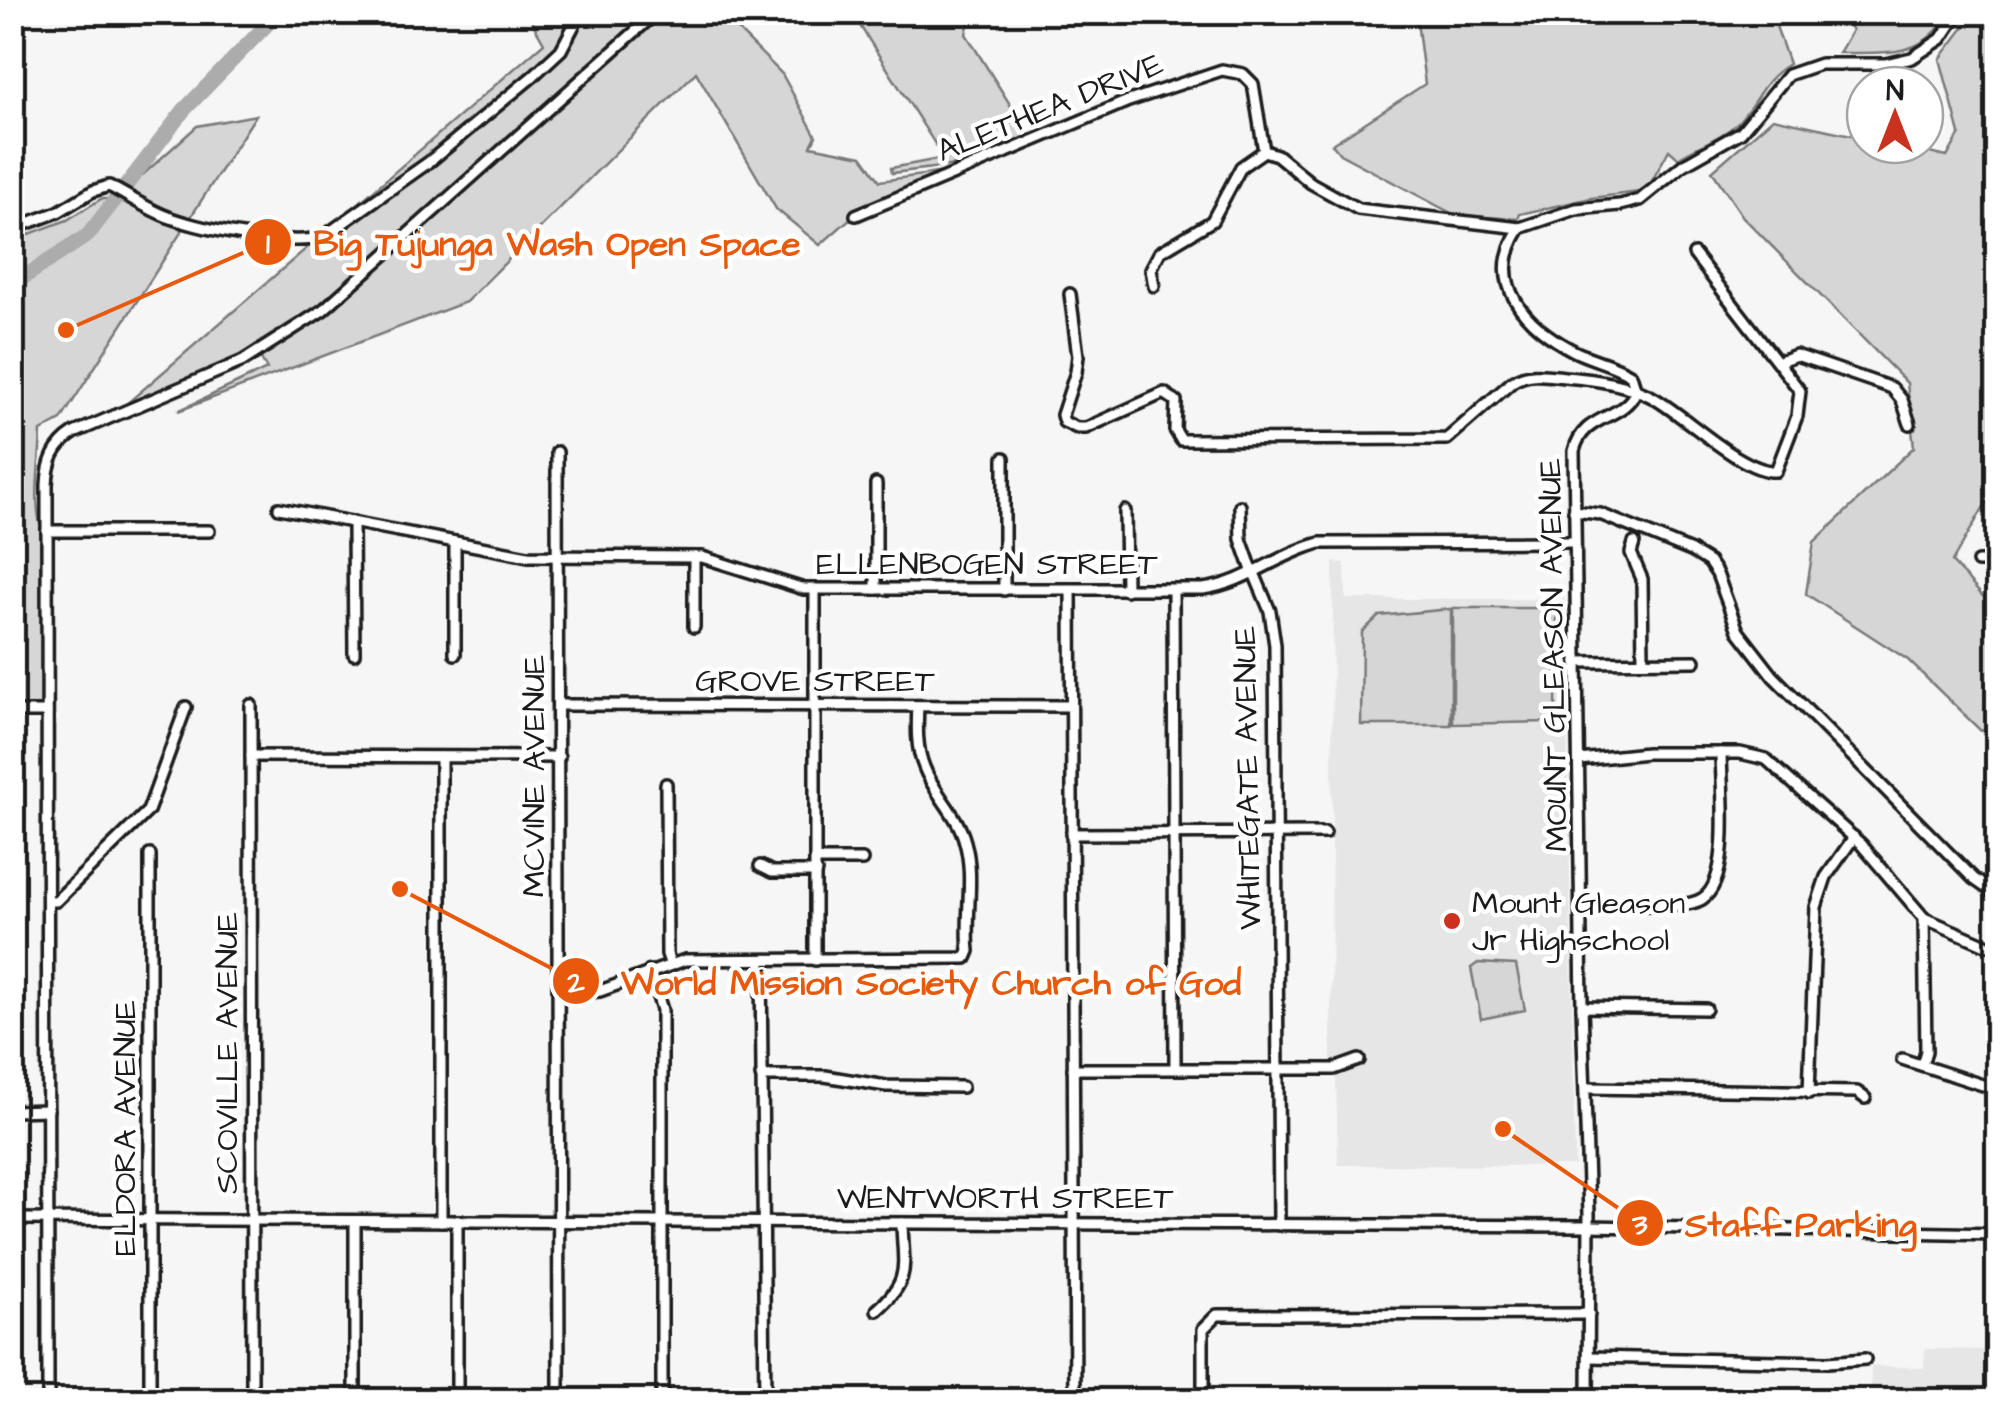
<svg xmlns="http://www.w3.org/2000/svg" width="2010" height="1413" font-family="'Architects Daughter',sans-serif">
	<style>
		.built { fill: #e6e6e6 }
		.green { fill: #d6d6d6; stroke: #797979; stroke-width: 2.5 }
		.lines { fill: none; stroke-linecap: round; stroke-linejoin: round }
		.river { stroke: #acacac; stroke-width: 15 }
		.minor-casing { stroke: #1c1c1c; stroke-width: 16 }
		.minor { stroke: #fff; stroke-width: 9 }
		.poi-dot { fill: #c8321e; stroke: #fff; stroke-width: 4 }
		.labels { text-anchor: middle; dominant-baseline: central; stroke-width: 9; stroke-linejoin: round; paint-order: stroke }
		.street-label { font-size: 32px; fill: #1c1c1c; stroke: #fff }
		.poi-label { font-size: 32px; fill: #1c1c1c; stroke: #fff; text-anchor: start }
		.leader { fill: none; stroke: #e8590c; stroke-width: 4 }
		.callout-dot { fill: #e8590c; stroke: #fff; stroke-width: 4 }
		.mark-label { font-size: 30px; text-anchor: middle; font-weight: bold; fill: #fff }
		.callout-label { font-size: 35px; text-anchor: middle; font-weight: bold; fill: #e8590c; stroke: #fff; stroke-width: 9; stroke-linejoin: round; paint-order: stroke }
	</style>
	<rect width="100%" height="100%" fill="#f6f6f6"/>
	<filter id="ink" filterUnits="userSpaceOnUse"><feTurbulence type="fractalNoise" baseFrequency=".01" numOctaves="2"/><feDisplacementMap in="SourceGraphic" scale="20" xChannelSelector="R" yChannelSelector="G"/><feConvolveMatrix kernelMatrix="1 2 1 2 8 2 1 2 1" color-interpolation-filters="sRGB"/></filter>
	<g filter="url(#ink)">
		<g class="built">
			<path d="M1333 562 1345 563 1346 599H1565L1575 1166 1338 1165 1336 1077 1331 1059Z"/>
			<path d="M1925 1349 1997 1350V1400H1871V1366L1924 1368Z"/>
		</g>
		<g class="green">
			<path d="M527 13H776L739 31 782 74 816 136 811 146 862 156 880 181 958 170 984 160 981 155 964 164 892 173 891 168 944 158 852 13H971L966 34 1034 143 974 171 909 191 853 216 820 245 776 209 696 72 466 302 178 411 267 369 259 355 109 419 544 43Z"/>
			<path d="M1416 13V12L1803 13 1776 26 1789 64C1759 82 1758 104 1735 125 1719 140 1696 146 1678 158L1669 150 1648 188 1639 192 1591 198 1520 214 1518 219 1455 215 1340 154 1332 144 1425 84Z"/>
			<path d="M1833 13H1949C1923 59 1886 52 1839 53L1852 30 1840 14Z"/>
			<path d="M1975 13 1997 16V484L1952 562 1997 612V725L1981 731 1908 660 1806 594 1814 542 1914 447 1907 383 1743 217 1712 171 1773 118 1865 138V145H1895L1947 157 1960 134 1940 59Z"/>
			<path d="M256 115 61 420 41 431C40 463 33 500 41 528L42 706H13V240L67 220 101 199H123L127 189 197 126Z"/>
			<path d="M1453 608H1553L1557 613 1556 712 1547 722 1453 724Z"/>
			<path d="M1451 609V725H1361L1362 632 1379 616Z"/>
			<path d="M1478 963 1516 965 1525 1010 1481 1019 1471 968Z"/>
		</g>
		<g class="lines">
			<path class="river" d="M12 285 88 235 184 110 279 12"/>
			<defs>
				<g id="minor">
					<path d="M856 215 1126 102 1222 70 1243 74 1253 84 1264 151"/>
					<path d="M12 229 58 212 93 191 109 186C129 196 150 211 171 218 205 230 290 247 323 237L429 162 532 77 561 50 581 12"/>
					<path d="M1154 286 1151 269 1160 252 1212 221 1241 167 1264 151 1277 155 1311 183 1358 209 1520 228"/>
					<path d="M1070 294 1078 356 1076 372 1062 415 1064 422 1077 428H1086L1164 393 1176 401 1175 430 1181 440 1447 439 1512 382C1528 371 1547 375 1565 377 1592 379 1626 384 1650 396 1682 412 1741 473 1776 471L1797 416 1800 391 1694 254"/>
					<path d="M1780 361 1796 355 1892 388 1902 400 1910 424"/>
					<path d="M1636 391 1631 375C1614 364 1592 360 1574 351 1526 326 1484 283 1520 228L1576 209 1620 205 1640 200 1683 165 1741 132 1788 75 1820 64H1886L1912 58 1941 39 1959 12"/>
					<path d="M557 452 559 1400"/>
					<path d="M876 484V589"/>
					<path d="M1240 506 1241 539 1253 573"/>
					<path d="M279 508 528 556 702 557 804 589H1203C1246 583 1278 554 1320 543L1574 542"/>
					<path d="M1125 511 1126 590"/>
					<path d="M1574 511 1600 514 1691 551 1709 562 1717 574 1738 631 1773 676 1974 879 1998 896"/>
					<path d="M353 522 354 654"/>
					<path d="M47 531H209"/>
					<path d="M455 542V654"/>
					<path d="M1634 543 1631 553 1642 579 1643 661"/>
					<path d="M694 557V627"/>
					<path d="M1978 562H1998"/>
					<path d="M1254 573 1270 611 1275 645 1279 1225"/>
					<path d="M815 589V960"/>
					<path d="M1004 590V458"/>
					<path d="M1071 590 1075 1400"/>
					<path d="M1173 590 1175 1068"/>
					<path d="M1577 662 1695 661"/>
					<path d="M251 705 252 1400"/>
					<path d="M559 705 1071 706"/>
					<path d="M12 712H47"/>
					<path d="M251 756 559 757"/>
					<path d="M441 757V1221"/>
					<path d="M1579 760 1647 753H1740L1766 759 1861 844 1924 918 1986 945"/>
					<path d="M666 784 667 954 670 963"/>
					<path d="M1071 834 1325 833"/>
					<path d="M150 855V1400"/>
					<path d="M816 860H862"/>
					<path d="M760 866 772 872H816"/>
					<path d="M48 901H56L148 811 186 707"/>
					<path d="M1631 905C1651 904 1685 909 1702 899 1733 880 1721 786 1721 753"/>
					<path d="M761 960 765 1400"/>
					<path d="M650 971 662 1010V1400"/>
					<path d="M559 994 600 991 685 960 966 958 969 951C965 915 975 877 965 842 958 814 934 794 924 767 916 748 917 726 918 706"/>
					<path d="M1582 1007 1706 1009"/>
					<path d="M1902 1059 1998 1090"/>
					<path d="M1922 1065 1926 1051 1924 918"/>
					<path d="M1073 1069H1334L1359 1060"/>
					<path d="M761 1076H825L886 1086 962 1087"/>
					<path d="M1586 1088 1857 1092 1865 1098"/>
					<path d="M1809 1093 1816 907 1826 877 1854 837"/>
					<path d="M12 1111 48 1110"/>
					<path d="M12 1219 1589 1226 1998 1234"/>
					<path d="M355 1221V1400"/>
					<path d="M877 1310C912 1279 903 1267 902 1223"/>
					<path d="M1589 1357 1828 1362 1865 1359"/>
					<path d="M48 1400 47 485C48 462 54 446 74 433L243 361 323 310 657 12"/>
					<path d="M457 1400V1221"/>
					<path d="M1203 1400V1329L1217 1315 1589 1314"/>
					<path d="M1588 1400 1589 1214 1582 1007 1574 451C1583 413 1623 421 1636 391"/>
				</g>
			</defs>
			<use href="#minor" class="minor-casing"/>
			<use href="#minor" class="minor"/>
		</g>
	</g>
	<circle class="poi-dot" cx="1452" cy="921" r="10"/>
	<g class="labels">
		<g class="street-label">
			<text transform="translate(1050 108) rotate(-22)">ALETHEA DRIVE</text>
			<text x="987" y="564">ELLENBOGEN STREET</text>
			<text transform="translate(1554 655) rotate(-91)">MOUNT GLEASON AVENUE</text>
			<text x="815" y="681">GROVE STREET</text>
			<text transform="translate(534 776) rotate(-90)">MCVINE AVENUE</text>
			<text transform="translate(1248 778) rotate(-91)">WHITEGATE AVENUE</text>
			<text transform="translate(227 1053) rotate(-90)">SCOVILLE AVENUE</text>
			<text transform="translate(125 1128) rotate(-90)">ELDORA AVENUE</text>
			<text x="1005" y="1198">WENTWORTH STREET</text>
		</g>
		<g class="poi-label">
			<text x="1472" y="903">Mount Gleason<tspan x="1472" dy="37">Jr Highschool</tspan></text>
		</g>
	</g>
	<path class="leader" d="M66 330L268 242M400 889L576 981M1503 1129L1640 1223"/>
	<g class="callout-dot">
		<circle cx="66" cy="330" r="10"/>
		<circle cx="400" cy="889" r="10"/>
		<circle cx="1503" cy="1129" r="10"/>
		<circle cx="268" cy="242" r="25"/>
		<circle cx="576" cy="981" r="25"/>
		<circle cx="1640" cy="1223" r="25"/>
	</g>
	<g class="mark-label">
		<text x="268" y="253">1</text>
		<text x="576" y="992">2</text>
		<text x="1640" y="1234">3</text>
	</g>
	<g class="callout-label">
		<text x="557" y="255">Big Tujunga Wash Open Space</text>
		<text x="931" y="994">World Mission Society Church of God</text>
		<text x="1801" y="1236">Staff Parking</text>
	</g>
	<rect width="2010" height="1413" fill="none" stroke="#fff" stroke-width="50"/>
	<rect x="25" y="25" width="1960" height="1363" fill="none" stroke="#1c1c1c" stroke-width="4" filter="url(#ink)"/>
	<g transform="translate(1895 115)"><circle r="48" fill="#ffffff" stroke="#a4a4a4" stroke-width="2.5"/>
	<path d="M0-8L18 38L0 25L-18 38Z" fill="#c8321e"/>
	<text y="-15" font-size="28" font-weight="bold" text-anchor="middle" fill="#1c1c1c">N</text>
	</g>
</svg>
